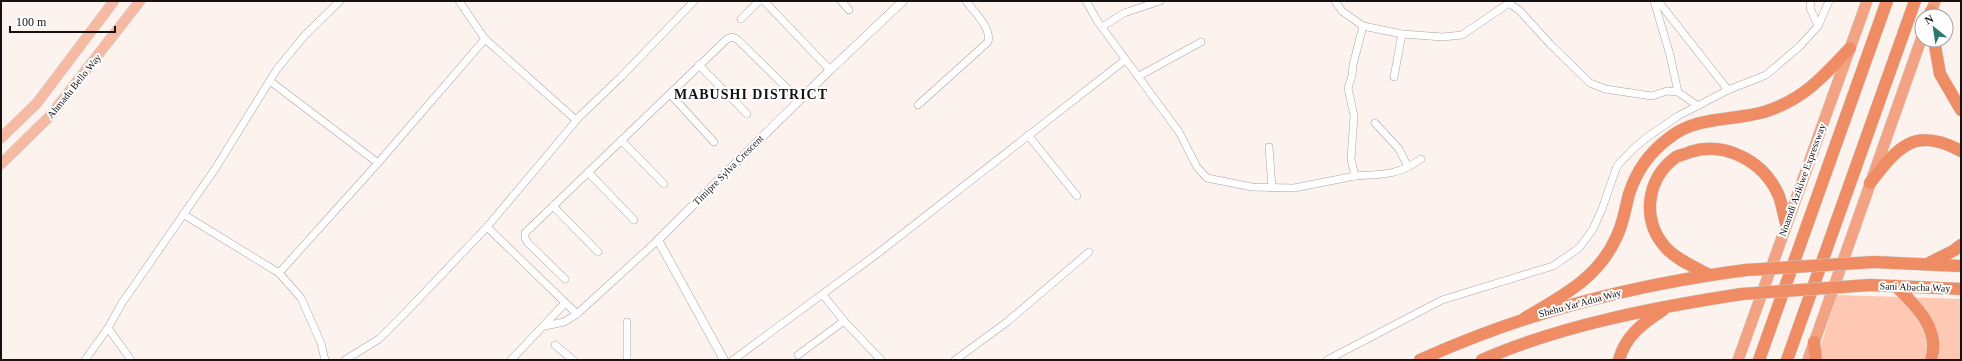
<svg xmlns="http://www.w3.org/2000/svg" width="1962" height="361" font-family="'Times New Roman',serif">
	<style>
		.green { fill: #ffc8b3 }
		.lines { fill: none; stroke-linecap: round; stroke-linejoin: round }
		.minor-casing { stroke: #aca3a0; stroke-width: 8 }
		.tertiary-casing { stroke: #aca3a0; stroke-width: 9 }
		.primary-casing { stroke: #d0d0cf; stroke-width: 11 }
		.trunk-casing { stroke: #d0d0cf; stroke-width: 12 }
		.motorway-casing { stroke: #d0d0cf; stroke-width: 13 }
		.minor { stroke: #fff; stroke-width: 7 }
		.tertiary { stroke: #fff; stroke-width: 8 }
		.primary { stroke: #f6baa2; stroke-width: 10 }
		.trunk { stroke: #f3a383; stroke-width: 11 }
		.motorway { stroke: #f08c64; stroke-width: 12 }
		.motorway-bridge-casing { stroke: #d0d0cf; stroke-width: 13; stroke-linecap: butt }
		.motorway-bridge { stroke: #f08c64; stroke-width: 12 }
		.labels { text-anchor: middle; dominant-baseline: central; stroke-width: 4; stroke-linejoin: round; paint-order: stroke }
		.street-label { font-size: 10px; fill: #161211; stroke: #fff }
		.district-label { font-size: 14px; font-weight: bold; letter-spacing: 1px; fill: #161211; stroke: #fff }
	</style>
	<rect width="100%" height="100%" fill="#fcf3ef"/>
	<path class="green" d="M1837 295 1961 299V360H1816Z"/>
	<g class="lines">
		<defs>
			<g id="minor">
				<path d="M459 1 485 39 576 120"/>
				<path d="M764 1 830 70"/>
				<path d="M841 1 849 10"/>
				<path d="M1086 1 1098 22 1179 132 1197 167 1207 178 1252 187 1294 188 1355 176 1351 159 1354 116 1348 88 1352 76 1353 65 1363 26"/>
				<path d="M1335 1 1342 11 1363 26 1402 34 1443 37 1462 35 1509 3 1520 11 1550 44 1590 83 1605 89 1652 96 1667 91 1678 92 1698 106"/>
				<path d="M1654 1 1670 55 1678 92"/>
				<path d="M1658 1 1728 90"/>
				<path d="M1811 1 1810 8 1818 26"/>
				<path d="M741 19 759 1"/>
				<path d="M1102 27 1124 13 1160 1"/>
				<path d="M699 65 747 114"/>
				<path d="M1139 76 1201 42"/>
				<path d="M1394 77 1402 34"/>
				<path d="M270 81 378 163"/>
				<path d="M670 94 714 142"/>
				<path d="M918 105 988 42C992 28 974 12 966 1"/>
				<path d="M1375 123 1399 149 1408 167"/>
				<path d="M1028 135 1077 196"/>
				<path d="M621 140 664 184"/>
				<path d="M1269 147 1272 188"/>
				<path d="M588 172 634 220"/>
				<path d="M1355 176C1385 174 1396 176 1421 159"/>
				<path d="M553 206 598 252"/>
				<path d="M183 214 279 273 301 298 321 343 325 360"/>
				<path d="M487 227 577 314"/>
				<path d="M279 273 378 163 485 39"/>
				<path d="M565 279 528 243 525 238V233L727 39 732 37 737 39 799 100"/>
				<path d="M823 295 844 321 881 360"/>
				<path d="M545 326 564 322 577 314 658 240"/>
				<path d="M108 328 131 360"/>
				<path d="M555 345 573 360"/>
				<path d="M798 355 844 321"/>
				<path d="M85 360 108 328 122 303 215 169 277 69 305 35 340 1"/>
				<path d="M345 360 379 339 407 311 487 227 581 115 621 77 694 1"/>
				<path d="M511 360 564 304"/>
				<path d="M627 360V322"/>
				<path d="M733 360 877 254 1125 60"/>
				<path d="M955 360 1007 322 1089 252"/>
				<path d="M1327 360 1442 300 1553 266 1579 248 1593 229 1602 209 1617 166 1633 149 1646 138 1678 116 1728 90 1766 75 1800 46 1818 26 1829 1"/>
			</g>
			<path id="tertiary" d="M724 360 658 240 830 70 903 1"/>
			<g id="primary">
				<path d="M1 138 37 103 114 1"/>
				<path d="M1 164 50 116 140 1"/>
			</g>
			<g id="trunk">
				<path d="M1930 16 1935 1"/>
				<path d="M1738 360 1867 1"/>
				<path d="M1808 360 1922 37"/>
			</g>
			<g id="motorway">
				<path d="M1931 11 1932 16"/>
				<path d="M1934 40 1940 74 1961 110"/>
				<path d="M1870 183C1898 147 1914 126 1961 151"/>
				<path d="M1874 262 1961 266"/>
				<path d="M1929 263 1953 251 1961 245"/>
				<path d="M1709 275C1695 267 1677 260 1666 248 1641 220 1646 179 1676 157 1680 155 1686 154 1690 152 1725 141 1763 161 1778 194 1782 202 1783 214 1786 223"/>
				<path d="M1870 285 1961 289"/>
				<path d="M1896 286C1916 306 1941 329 1931 360"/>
				<path d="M1525 318C1560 297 1597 279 1615 240 1623 226 1625 209 1629 194 1636 172 1650 152 1669 138 1696 116 1732 121 1764 112 1803 100 1823 77 1850 48"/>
				<path d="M1814 342 1816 360"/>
				<path d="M1420 360C1526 312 1632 285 1746 270"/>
				<path d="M1482 360C1561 325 1657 307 1742 294"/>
				<path d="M1619 360C1625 336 1643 323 1663 310"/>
				<path d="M1759 360 1887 1"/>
				<path d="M1787 360 1915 1"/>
			</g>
		</defs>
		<use href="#minor" class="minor-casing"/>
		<use href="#tertiary" class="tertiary-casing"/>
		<use href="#primary" class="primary-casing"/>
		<use href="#trunk" class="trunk-casing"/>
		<use href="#motorway" class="motorway-casing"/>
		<use href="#minor" class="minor"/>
		<use href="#tertiary" class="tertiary"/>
		<use href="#primary" class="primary"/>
		<use href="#trunk" class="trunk"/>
		<use href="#motorway" class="motorway"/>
		<defs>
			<g id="motorway-bridge">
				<path d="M1746 270 1874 262"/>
				<path d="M1742 294 1870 285"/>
			</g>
		</defs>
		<use href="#motorway-bridge" class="motorway-bridge-casing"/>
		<use href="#motorway-bridge" class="motorway-bridge"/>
	</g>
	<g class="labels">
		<g class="street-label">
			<text transform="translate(74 86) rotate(-51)">Ahmadu Bello Way</text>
			<text transform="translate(728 170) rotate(-45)">Timipre Sylva Crescent</text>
			<text transform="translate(1802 180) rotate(-70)">Nnamdi Azikiwe Expressway</text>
			<text transform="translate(1915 287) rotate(2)">Sani Abacha Way</text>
			<text transform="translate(1580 303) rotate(-15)">Shehu Yar'Adua Way</text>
		</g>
		<g class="district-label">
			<text x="751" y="94">MABUSHI DISTRICT</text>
		</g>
	</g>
	<rect width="1962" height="361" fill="none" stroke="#161211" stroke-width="4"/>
	<g transform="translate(1934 28) rotate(330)"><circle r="19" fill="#ffffff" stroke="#a2a0a0"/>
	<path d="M0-3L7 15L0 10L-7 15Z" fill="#2e7670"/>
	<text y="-6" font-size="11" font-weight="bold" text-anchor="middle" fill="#161211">N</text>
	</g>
	<path d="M10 26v6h105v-6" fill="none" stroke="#161211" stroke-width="2"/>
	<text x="16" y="26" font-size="12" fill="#161211" stroke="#ffffff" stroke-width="3" paint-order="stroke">100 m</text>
</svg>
